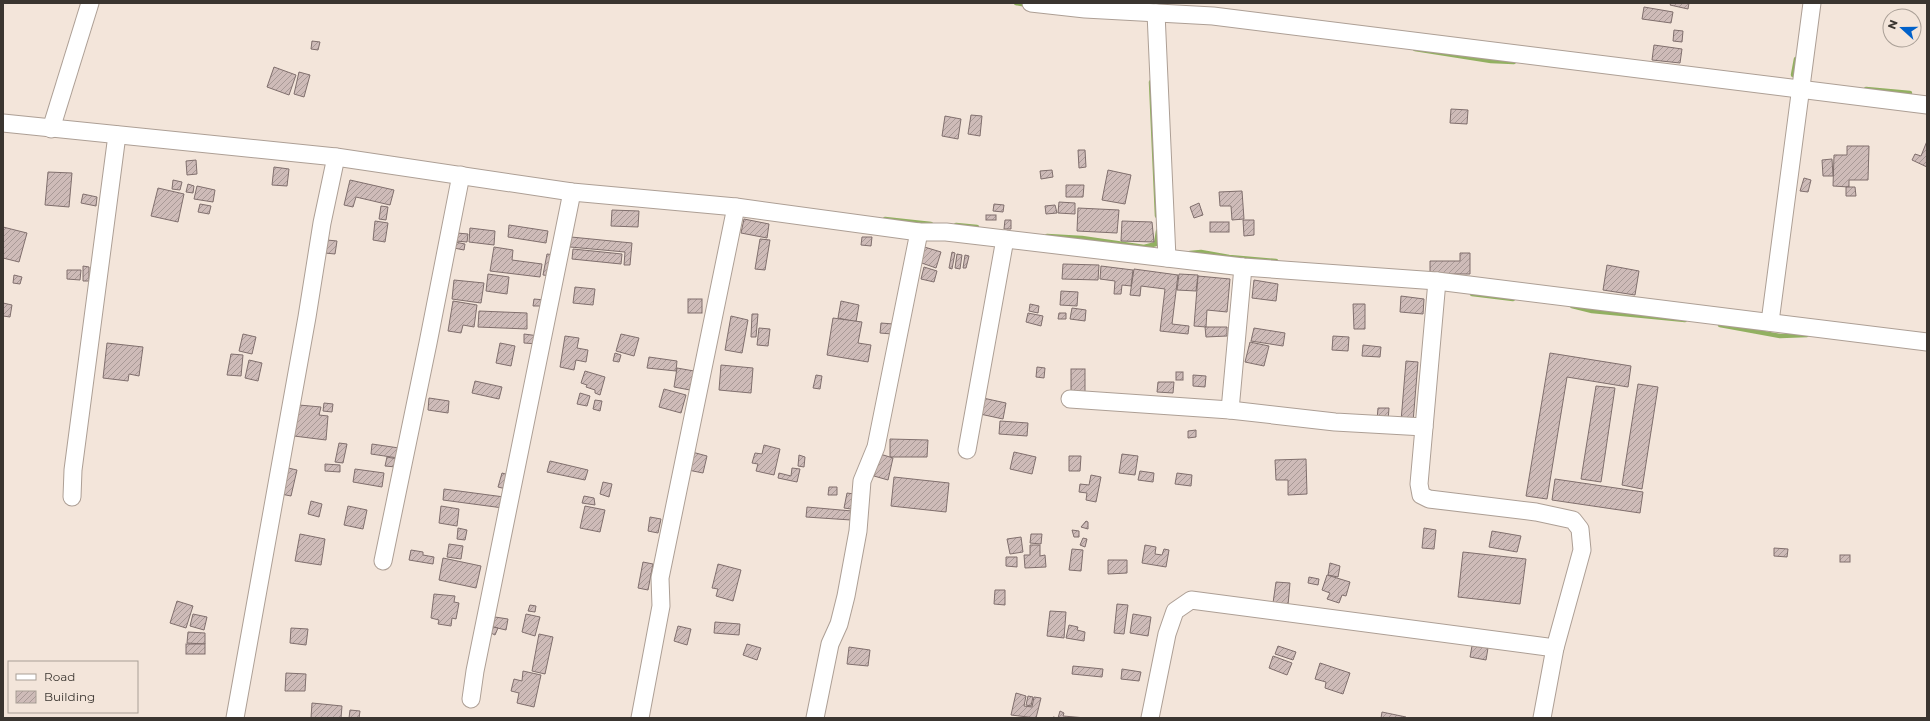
<svg xmlns="http://www.w3.org/2000/svg" width="1930" height="721" font-family="Montserrat,sans-serif">
	<style>
		.lines { fill: none; stroke-linecap: round; stroke-linejoin: round }
		.stream { stroke: #92b061; stroke-width: 4.5 }
		.building { fill: url(#building-hatch); stroke: #806f6d }
		.street-casing { stroke: #ad9f95; stroke-width: 19 }
		.street { stroke: #fff; stroke-width: 17 }
	</style>
	<defs>
		<pattern id="building-hatch" width="6" height="6" patternUnits="userSpaceOnUse"><rect width="6" height="6" fill="#cebbb8"/><path d="M-1 1l2-2M0 6l6-6M5 7l2-2" fill="none" stroke="#a89996"/></pattern>
	</defs>
	<rect width="100%" height="100%" fill="#f3e5da"/>
	<g class="lines">
		<g class="stream">
			<path d="M1016 3 1027 5"/>
			<path d="M1415 49 1491 61 1514 62"/>
			<path d="M1793 75 1796 59"/>
			<path d="M1151 82 1157 216"/>
			<path d="M1866 89 1910 93"/>
			<path d="M885 219 931 224"/>
			<path d="M956 225 977 227"/>
			<path d="M1047 236 1082 238 1144 247 1156 244 1158 231"/>
			<path d="M1190 253 1201 252 1229 257 1276 261"/>
			<path d="M1472 294 1513 299"/>
			<path d="M1572 306 1592 311 1685 320"/>
			<path d="M1720 325 1780 336 1807 335"/>
		</g>
	</g>
	<g class="building">
		<path d="M1671 3H1689L1688 9 1670 5Z"/>
		<path d="M1644 7 1673 12 1671 23 1642 19Z"/>
		<path d="M1674 30 1683 31 1682 42 1673 41Z"/>
		<path d="M312 41 320 42 318 50 311 49Z"/>
		<path d="M1654 45 1682 49 1680 63 1652 60Z"/>
		<path d="M274 67 296 75 289 95 267 87Z"/>
		<path d="M299 72 310 75 304 97 294 94Z"/>
		<path d="M1451 109 1468 110 1467 124 1450 123Z"/>
		<path d="M971 115 982 116 980 136 968 134Z"/>
		<path d="M945 116 961 119 958 139 942 136Z"/>
		<path d="M1927 141V167L1912 160 1915 154 1921 156Z"/>
		<path d="M1847 146H1869L1868 180H1849V187L1833 186 1834 155H1847Z"/>
		<path d="M1078 150H1085L1086 167 1079 168Z"/>
		<path d="M1832 159 1833 176H1823L1822 160Z"/>
		<path d="M196 160 197 174 187 175 186 161Z"/>
		<path d="M274 167 289 169 287 186 272 185Z"/>
		<path d="M1052 170 1053 177 1041 179 1040 171Z"/>
		<path d="M1108 170 1131 175 1125 204 1102 200Z"/>
		<path d="M48 172 72 173 69 207 45 205Z"/>
		<path d="M1804 178 1811 180 1808 192 1800 191Z"/>
		<path d="M173 180 182 182 180 190 172 189Z"/>
		<path d="M350 180 394 190 390 205 356 197 353 207 344 205Z"/>
		<path d="M188 184 194 186 193 193 186 192Z"/>
		<path d="M1066 185H1084L1083 197H1066Z"/>
		<path d="M197 186 215 190 213 202 194 199Z"/>
		<path d="M1846 187H1855L1856 196H1846Z"/>
		<path d="M158 188 184 194 178 222 151 216Z"/>
		<path d="M1242 191 1244 219 1232 220 1231 206H1220L1219 192Z"/>
		<path d="M83 194 97 197 96 206 81 203Z"/>
		<path d="M1059 202 1075 203V214L1058 213Z"/>
		<path d="M1199 203 1203 215 1194 218 1190 207Z"/>
		<path d="M200 204 211 206 209 214 198 212Z"/>
		<path d="M994 204 1004 205 1003 212 993 211Z"/>
		<path d="M1055 205 1057 213 1046 214 1045 206Z"/>
		<path d="M381 206 388 207 386 220 379 219Z"/>
		<path d="M1078 208 1119 210 1117 233 1077 231Z"/>
		<path d="M612 210 639 211 638 227 611 226Z"/>
		<rect x="986" y="215" width="10" height="5"/>
		<path d="M744 219 769 224 767 238 741 233Z"/>
		<path d="M1005 220H1011V229H1004Z"/>
		<path d="M1243 220H1254V235L1244 236Z"/>
		<path d="M375 221 388 223 385 242 373 240Z"/>
		<path d="M1122 221 1152 222 1154 242 1121 241Z"/>
		<rect x="1210" y="222" width="19" height="10"/>
		<path d="M509 225 548 231 546 243 508 237Z"/>
		<path d="M3 227 27 233 19 262 3 258Z"/>
		<path d="M470 228 495 231 494 245 469 242Z"/>
		<path d="M457 233 468 234 467 242 456 241Z"/>
		<path d="M571 237 632 243 630 265H624L625 252 570 247Z"/>
		<path d="M862 237H872L871 246 861 245Z"/>
		<path d="M760 239 770 240 765 270 755 269Z"/>
		<path d="M327 240 337 241 335 254 325 253Z"/>
		<path d="M455 242 465 244 464 250 454 248Z"/>
		<path d="M921 246 941 252 936 268 916 261Z"/>
		<path d="M494 247 513 250 512 260 542 264 540 277 490 271Z"/>
		<path d="M573 249 622 254 621 264 572 259Z"/>
		<path d="M952 252 955 253 952 269 949 268Z"/>
		<path d="M1460 253H1470V274H1430V261H1460Z"/>
		<path d="M547 254 555 255 551 276 543 275Z"/>
		<path d="M957 254 962 255 960 269 955 268Z"/>
		<path d="M965 255 969 256 966 268H963Z"/>
		<path d="M1063 264 1099 265 1098 280 1062 279Z"/>
		<path d="M1607 265 1639 271 1635 295 1603 290Z"/>
		<path d="M83 266 89 267V281H83Z"/>
		<path d="M1101 266 1133 270 1131 286 1122 285 1121 294H1114L1115 281 1100 279Z"/>
		<path d="M924 267 937 271 934 282 921 279Z"/>
		<path d="M1134 269 1178 275 1172 324 1189 326 1188 334 1160 331 1165 289 1141 286 1140 296 1130 295Z"/>
		<path d="M67 270H81L80 280 67 279Z"/>
		<path d="M488 274 509 277 507 294 486 291Z"/>
		<path d="M1179 274 1198 275 1196 291 1177 290Z"/>
		<path d="M14 275 22 277 20 284 13 283Z"/>
		<path d="M1198 276 1230 279 1227 312 1207 310 1206 327 1194 326Z"/>
		<path d="M454 280 484 283 481 303 452 299Z"/>
		<path d="M1254 280 1278 284 1276 301 1252 298Z"/>
		<path d="M575 287 595 289 593 305 573 303Z"/>
		<path d="M1061 291 1078 292 1077 306 1060 305Z"/>
		<path d="M1401 296 1424 299 1423 314 1400 312Z"/>
		<path d="M534 299 545 300 544 312H539L540 306H533Z"/>
		<rect x="688" y="299" width="14" height="14"/>
		<path d="M453 301 477 305 474 327 463 325 461 333 448 331Z"/>
		<path d="M841 301 859 305 856 322 838 318Z"/>
		<path d="M3 303 12 305 10 317 3 316Z"/>
		<path d="M1030 304 1039 306 1038 313 1029 311Z"/>
		<path d="M1353 304H1365V329H1354Z"/>
		<path d="M1072 308 1086 310 1085 321 1070 319Z"/>
		<path d="M479 311 527 313V329L478 327Z"/>
		<path d="M1028 313 1043 316 1041 326 1026 322Z"/>
		<path d="M1059 313H1066V319H1058Z"/>
		<path d="M752 314H758L756 337H751Z"/>
		<path d="M731 316 748 320 742 353 725 350Z"/>
		<path d="M833 318 862 322 858 343 871 345 868 362 827 355Z"/>
		<path d="M881 323 893 324 892 334 880 333Z"/>
		<path d="M1205 327H1227V336L1206 337Z"/>
		<path d="M759 328 770 329 768 346 757 345Z"/>
		<path d="M1254 328 1285 333 1283 346 1251 341Z"/>
		<path d="M243 334 256 337 252 354 239 351Z"/>
		<path d="M524 334 539 336 538 344 524 343Z"/>
		<path d="M621 334 639 338 634 356 616 351Z"/>
		<path d="M565 336 579 338 577 348 588 350 586 362 576 360 574 370 560 367Z"/>
		<path d="M1333 336 1349 337 1348 351 1332 350Z"/>
		<path d="M1250 342 1269 346 1264 366 1245 362Z"/>
		<path d="M107 343 143 347 139 376 129 374 128 381 103 378Z"/>
		<path d="M500 343 515 346 511 366 496 363Z"/>
		<path d="M1363 345 1381 347 1380 357 1362 356Z"/>
		<path d="M615 353 621 355 619 362 613 361Z"/>
		<path d="M1550 353 1631 366 1628 387 1567 377 1547 499 1526 496Z"/>
		<path d="M231 354 243 355 241 376 227 375Z"/>
		<path d="M649 357 677 361 676 371 647 368Z"/>
		<path d="M249 360 262 363 258 381 245 378Z"/>
		<path d="M1406 361 1418 362 1413 422 1401 421Z"/>
		<path d="M721 365 753 368 751 393 719 390Z"/>
		<path d="M1037 367 1045 368 1044 378 1036 377Z"/>
		<path d="M677 368 694 371 690 390 674 387Z"/>
		<rect x="1071" y="369" width="14" height="23"/>
		<path d="M585 371 605 377 600 395 595 393V390L586 387 587 385 581 383Z"/>
		<rect x="1176" y="372" width="7" height="8"/>
		<path d="M816 375 822 376 820 389 813 388Z"/>
		<path d="M1193 375 1206 376 1205 387 1193 386Z"/>
		<path d="M475 381 502 387 499 399 472 393Z"/>
		<path d="M1158 382H1174L1173 393 1157 392Z"/>
		<path d="M1638 384 1658 387 1642 489 1622 485Z"/>
		<path d="M1596 386 1615 388 1601 482 1581 479Z"/>
		<path d="M664 389 686 395 681 413 659 407Z"/>
		<path d="M580 393 590 396 587 406 577 404Z"/>
		<path d="M429 398 449 401 448 413 428 410Z"/>
		<path d="M983 398 1006 403 1003 419 980 414Z"/>
		<path d="M595 400 602 401 600 411 593 409Z"/>
		<path d="M324 403 333 404 332 412 323 411Z"/>
		<path d="M299 405 321 407 319 415 328 416 326 440 294 436Z"/>
		<path d="M1378 408H1389L1388 421 1377 420Z"/>
		<path d="M1000 421 1028 423 1027 436 999 434Z"/>
		<path d="M1196 430V437L1188 438V431Z"/>
		<path d="M890 439 928 440 927 457H890Z"/>
		<path d="M339 443 347 444 343 463 335 462Z"/>
		<path d="M372 444 399 448 398 458 371 454Z"/>
		<path d="M764 445 780 449 774 475 756 471 758 464 752 463 755 453 762 454Z"/>
		<path d="M692 452 707 456 703 473 688 470Z"/>
		<path d="M1014 452 1036 457 1032 474 1010 469Z"/>
		<path d="M880 454 893 458 888 480 874 476Z"/>
		<path d="M1122 454 1138 456 1135 475 1119 473Z"/>
		<path d="M799 455 805 457 804 467 798 466Z"/>
		<path d="M1069 456H1081L1080 471H1069Z"/>
		<path d="M387 457 397 459 396 467 385 466Z"/>
		<path d="M1306 459 1307 494 1288 495V480H1276L1275 460Z"/>
		<path d="M550 461 588 470 585 480 547 472Z"/>
		<path d="M325 464 340 465V472L325 471Z"/>
		<path d="M288 468 297 470 291 496 281 494Z"/>
		<path d="M792 468 800 469 797 482 778 478 779 473 791 476Z"/>
		<path d="M355 469 384 473 382 487 353 482Z"/>
		<path d="M1140 471 1154 473 1153 482 1138 480Z"/>
		<path d="M502 473 509 475 506 489 498 487Z"/>
		<path d="M1177 473 1192 475 1191 486 1175 484Z"/>
		<path d="M1091 475 1101 477 1096 502 1086 500 1087 493 1079 492 1080 484 1089 485Z"/>
		<path d="M894 477 949 483 946 512 891 506Z"/>
		<path d="M1555 479 1643 492 1640 513 1552 500Z"/>
		<path d="M603 482 612 484 609 497 600 494Z"/>
		<path d="M829 487H837V495H828Z"/>
		<path d="M444 489 504 497 503 508 443 500Z"/>
		<path d="M847 493 854 494 851 509 844 508Z"/>
		<path d="M584 496 594 498 595 505 582 503Z"/>
		<path d="M311 501 322 504 319 517 308 514Z"/>
		<path d="M348 506 367 510 363 529 344 525Z"/>
		<path d="M441 506 459 509 457 526 439 523Z"/>
		<path d="M585 506 605 510 600 532 580 528Z"/>
		<path d="M807 507 852 511 851 520 806 517Z"/>
		<path d="M650 517 661 519 658 533 648 531Z"/>
		<path d="M1086 521 1088 522V529L1081 527Z"/>
		<path d="M458 528 467 530 465 540 457 539Z"/>
		<path d="M1424 528 1436 530 1434 549 1422 548Z"/>
		<path d="M1072 530 1079 531V537H1074Z"/>
		<path d="M1492 531 1521 536 1517 552 1489 547Z"/>
		<path d="M300 534 325 539 321 565 295 561Z"/>
		<path d="M1031 534H1042L1041 544 1030 543Z"/>
		<path d="M1021 537 1023 552 1010 554 1007 539Z"/>
		<path d="M1083 538 1087 539 1085 547 1080 545Z"/>
		<path d="M449 544 463 546 461 559 447 557Z"/>
		<path d="M1030 545H1040V556L1045 555 1046 567 1025 568 1024 555H1030Z"/>
		<path d="M1145 545 1156 547 1155 554 1162 555 1164 549 1169 550 1166 567 1142 563Z"/>
		<path d="M1774 548 1788 549 1787 557 1774 556Z"/>
		<path d="M1072 549 1083 550 1081 571 1069 570Z"/>
		<path d="M411 550 423 552V555L434 557 433 564 409 560Z"/>
		<path d="M1463 552 1526 559 1520 604 1458 597Z"/>
		<rect x="1840" y="555" width="10" height="7"/>
		<path d="M1006 557H1017V567L1006 566Z"/>
		<path d="M443 558 481 566 476 588 439 580Z"/>
		<path d="M1108 560H1127V573L1108 574Z"/>
		<path d="M643 562 653 564 648 590 638 588Z"/>
		<path d="M1330 563 1340 566 1338 577 1328 575Z"/>
		<path d="M718 564 741 570 733 601 716 596 718 589 712 588Z"/>
		<path d="M1327 575 1350 582 1346 596 1342 595 1339 603 1327 599 1330 593 1322 590Z"/>
		<path d="M1309 577 1319 579 1318 585 1308 583Z"/>
		<path d="M1276 582 1290 583 1288 605 1273 603Z"/>
		<path d="M995 590H1005V605L994 604Z"/>
		<path d="M434 594 455 596 454 602 459 603 456 619 452 618 451 626 438 624 439 620 431 618Z"/>
		<path d="M177 601 193 606 186 628 170 623Z"/>
		<path d="M1117 604 1128 605 1124 634 1114 633Z"/>
		<path d="M530 605 536 606 535 612 528 611Z"/>
		<path d="M1050 611 1066 612 1064 638 1047 636Z"/>
		<path d="M193 614 207 617 204 630 190 626Z"/>
		<path d="M526 614 540 617 535 636 522 632Z"/>
		<path d="M1133 614 1151 617 1148 636 1130 633Z"/>
		<path d="M495 617 508 619 506 630 493 627Z"/>
		<path d="M715 622 740 624 739 635 714 633Z"/>
		<path d="M1069 625 1078 627 1077 630 1085 632 1084 641 1066 638Z"/>
		<path d="M678 626 691 629 687 645 674 641Z"/>
		<path d="M493 627 498 628 495 635 491 633Z"/>
		<path d="M291 628 308 629 306 645 290 643Z"/>
		<path d="M188 632 205 633V644L187 643Z"/>
		<path d="M539 634 553 637 545 674 532 671Z"/>
		<rect x="186" y="644" width="19" height="10"/>
		<path d="M747 644 761 648 757 660 743 655Z"/>
		<path d="M1278 646 1296 652 1293 660 1275 654Z"/>
		<path d="M1472 646 1488 648 1486 660 1470 657Z"/>
		<path d="M849 647 870 650 868 666 847 664Z"/>
		<path d="M1273 656 1292 663 1287 675 1269 668Z"/>
		<path d="M1320 663 1350 673 1343 694 1325 688 1326 682 1315 679Z"/>
		<path d="M1073 666 1103 669 1102 677 1072 674Z"/>
		<path d="M1122 669 1141 672 1139 681 1121 679Z"/>
		<path d="M523 671 541 675 534 707 517 703 519 693 511 691 514 679 522 681Z"/>
		<path d="M286 673 306 674 305 691H285Z"/>
		<path d="M1016 693 1026 696 1024 706 1032 707 1034 697 1041 698 1036 718 1011 715Z"/>
		<path d="M1028 696 1033 697 1031 706 1026 705Z"/>
		<path d="M312 703 342 706 341 718H311Z"/>
		<path d="M350 710 360 711 359 718H349Z"/>
		<path d="M1060 711 1064 713 1063 716 1086 718H1052L1053 717 1058 718Z"/>
		<path d="M1382 712 1406 717V718H1381Z"/>
	</g>
	<g class="lines">
		<defs>
			<g id="street">
				<path d="M1031 3 1085 9 1213 16 1927 105"/>
				<path d="M1156 13 1167 258"/>
				<path d="M3 123 336 157 572 192 736 207 919 232H946L1243 267 1437 281 1927 342"/>
				<path d="M51 129 90 3"/>
				<path d="M1437 281 1419 484 1421 495 1429 499 1536 512 1573 520 1580 529 1582 550 1555 648 1542 718"/>
				<path d="M1770 322 1812 3"/>
				<path d="M1070 399 1230 410 1335 422 1424 427"/>
				<path d="M1230 410 1243 267"/>
				<path d="M967 450 1005 239"/>
				<path d="M72 497 73 470 117 135"/>
				<path d="M383 561 428 343 461 175"/>
				<path d="M471 699 475 671 572 192"/>
				<path d="M235 718 307 317 322 223 336 157"/>
				<path d="M640 718 661 606 660 578 736 207"/>
				<path d="M815 718 830 644 839 624 846 596 858 531 862 481 876 447 919 232"/>
				<path d="M1150 718 1167 634 1175 611 1191 600 1555 648"/>
			</g>
		</defs>
		<use href="#street" class="street-casing"/>
		<use href="#street" class="street"/>
	</g>
	<rect width="1930" height="721" fill="none" stroke="#3a3530" stroke-width="8"/>
	<rect x="8" y="661" width="130" height="52" fill="#f3e5da" stroke="#a99f96"/>
	<rect x="16" y="674" width="20" height="6" fill="#ffffff" stroke="#a99f96"/>
	<text x="44" y="681" font-size="12" fill="#3a3530">Road</text>
	<rect x="16" y="691" width="20" height="12" fill="url(#building-hatch)" stroke="#a99f96"/>
	<text x="44" y="701" font-size="12" fill="#3a3530">Building</text>
	<g transform="translate(1902 28) rotate(291)"><circle r="19" fill="#f3e5da" stroke="#a99f96"/>
	<path d="M0-3L7 15L0 10L-7 15Z" fill="#0061ca"/>
	<text y="-6" font-size="11" font-weight="bold" text-anchor="middle" fill="#3a3530">N</text>
	</g>
</svg>
